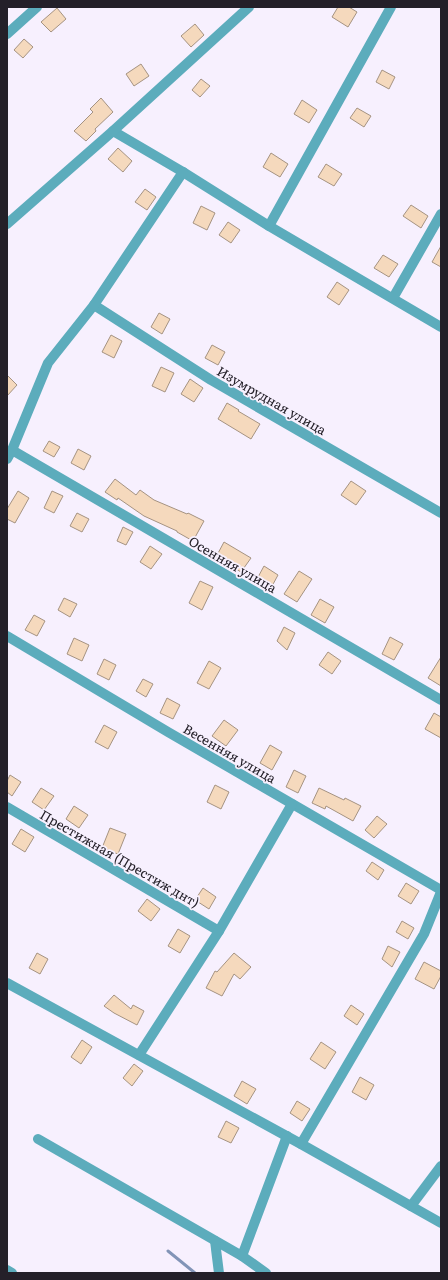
<svg xmlns="http://www.w3.org/2000/svg" width="448" height="1280" font-family="Literata,serif">
	<style>
		.lines { fill: none; stroke-linecap: round; stroke-linejoin: round }
		.stream { stroke: #8294b7; stroke-width: 3 }
		.building { fill: #f5d9bd; stroke: #a59382 }
		.minor { stroke: #5cacbc; stroke-width: 10 }
		.labels { text-anchor: middle; dominant-baseline: central; stroke-width: 3.5; stroke-linejoin: round; paint-order: stroke }
		.street-label { font-size: 13px; fill: #242029; stroke: #f7f0fe }
	</style>
	<rect width="100%" height="100%" fill="#f7f0fe"/>
	<g class="lines">
		<path class="stream" d="M168 1251 195 1273"/>
	</g>
	<g class="building">
		<path d="M338 7H349L357 12 348 27 332 17Z"/>
		<path d="M57 8 66 19 51 32 41 22Z"/>
		<path d="M195 24 204 35 191 47 181 36Z"/>
		<path d="M24 39 33 47 23 58 14 50Z"/>
		<path d="M141 64 149 76 134 86 126 74Z"/>
		<path d="M382 70 395 77 389 89 376 82Z"/>
		<path d="M201 79 210 86 200 97 192 90Z"/>
		<path d="M101 98 113 112 95 129 96 131 86 141 74 131 93 112 90 109Z"/>
		<path d="M302 100 317 110 309 123 294 114Z"/>
		<path d="M357 108 371 116 364 127 350 118Z"/>
		<path d="M118 148 132 161 123 172 108 159Z"/>
		<path d="M271 153 288 164 280 177 263 167Z"/>
		<path d="M326 164 342 174 334 186 318 177Z"/>
		<path d="M145 189 156 197 147 210 135 202Z"/>
		<path d="M411 205 428 216 421 228 403 216Z"/>
		<path d="M201 206 215 213 207 230 193 223Z"/>
		<path d="M228 222 240 230 231 243 219 235Z"/>
		<path d="M441 246V267L432 262Z"/>
		<path d="M383 255 398 264 389 277 374 268Z"/>
		<path d="M337 282 349 290 339 305 327 297Z"/>
		<path d="M159 313 170 319 162 334 151 327Z"/>
		<path d="M111 335 122 341 114 358 102 352Z"/>
		<path d="M212 345 225 352 218 365 205 358Z"/>
		<path d="M161 367 174 373 165 392 152 386Z"/>
		<path d="M7 375 17 385 7 396Z"/>
		<path d="M190 379 203 388 194 402 181 394Z"/>
		<path d="M227 403 239 410 238 411 260 424 251 439 218 419Z"/>
		<path d="M49 441 60 447 54 457 43 451Z"/>
		<path d="M78 449 91 456 84 470 71 463Z"/>
		<path d="M115 479 136 495 140 490 154 500 187 514 188 513 204 521 193 541 177 532V531L144 516 118 498 117 500 105 492Z"/>
		<path d="M351 481 366 491 356 505 341 495Z"/>
		<path d="M18 491 29 498 15 523 7 519V509Z"/>
		<path d="M52 491 63 496 54 513 44 508Z"/>
		<path d="M77 513 89 519 82 532 70 526Z"/>
		<path d="M123 527 133 532 126 545 117 541Z"/>
		<path d="M224 542 251 558 241 572 229 565 230 564 216 557Z"/>
		<path d="M150 546 162 554 151 569 140 562Z"/>
		<path d="M264 566 278 575 271 588 257 579Z"/>
		<path d="M299 571 312 579 297 602 284 594Z"/>
		<path d="M200 581 213 587 202 610 189 603Z"/>
		<path d="M64 598 77 604 70 617 58 610Z"/>
		<path d="M320 599 334 607 325 623 311 615Z"/>
		<path d="M34 615 45 621 37 636 25 630Z"/>
		<path d="M284 627 295 633 287 650 277 641Z"/>
		<path d="M390 637 403 644 394 660 382 654Z"/>
		<path d="M74 638 89 645 82 661 67 654Z"/>
		<path d="M328 652 341 661 332 674 319 665Z"/>
		<path d="M441 657V686L428 678Z"/>
		<path d="M104 659 116 665 109 680 97 674Z"/>
		<path d="M209 661 221 668 209 689 197 683Z"/>
		<path d="M143 679 153 684 146 697 136 691Z"/>
		<path d="M167 698 180 705 173 719 160 713Z"/>
		<path d="M434 713 441 717V738L425 729Z"/>
		<path d="M224 720 238 730 226 746 212 736Z"/>
		<path d="M104 725 117 732 108 749 95 742Z"/>
		<path d="M270 745 282 752 272 770 260 763Z"/>
		<path d="M294 770 306 776 298 793 286 787Z"/>
		<path d="M10 775 21 782 12 796 7 792V781Z"/>
		<path d="M215 785 229 792 221 809 207 802Z"/>
		<path d="M41 788 54 796 44 810 32 802Z"/>
		<path d="M319 788 344 800 345 798 361 806 353 821 326 806 325 809 312 803Z"/>
		<path d="M74 806 88 815 79 828 66 819Z"/>
		<path d="M377 816 387 824 374 838 365 830Z"/>
		<path d="M110 828 126 834 118 854 102 848Z"/>
		<path d="M21 829 34 837 25 852 12 844Z"/>
		<path d="M372 862 384 870 378 880 366 871Z"/>
		<path d="M406 883 419 891 411 904 398 896Z"/>
		<path d="M203 888 216 897 209 909 195 900Z"/>
		<path d="M147 899 160 909 151 921 138 911Z"/>
		<path d="M402 921 414 928 408 939 396 932Z"/>
		<path d="M178 929 190 936 180 953 168 946Z"/>
		<path d="M388 946 400 952 392 967 382 959Z"/>
		<path d="M37 953 48 959 40 974 29 968Z"/>
		<path d="M234 953 251 967 240 979 234 974 222 996 206 988 215 971 217 972Z"/>
		<path d="M424 962 441 971V976L434 989 415 979Z"/>
		<path d="M114 995 131 1009 133 1005 144 1011 137 1025 114 1013 104 1006Z"/>
		<path d="M351 1005 364 1014 357 1025 344 1016Z"/>
		<path d="M82 1040 92 1047 81 1064 71 1057Z"/>
		<path d="M321 1042 336 1052 325 1069 310 1059Z"/>
		<path d="M134 1064 143 1071 132 1086 123 1078Z"/>
		<path d="M360 1077 374 1085 366 1100 352 1092Z"/>
		<path d="M242 1081 256 1089 247 1104 234 1096Z"/>
		<path d="M297 1101 310 1109 302 1121 290 1113Z"/>
		<path d="M226 1121 239 1128 231 1143 218 1137Z"/>
	</g>
	<g class="lines">
		<g class="minor">
			<path d="M7 34 37 7"/>
			<path d="M113 131 183 172 269 226 441 327"/>
			<path d="M7 224 113 131 249 7"/>
			<path d="M269 226 391 7"/>
			<path d="M393 298 441 214"/>
			<path d="M94 305 211 380 441 513"/>
			<path d="M12 450 441 700"/>
			<path d="M7 459 12 450 48 363 94 305 183 172"/>
			<path d="M7 636 168 732 441 890"/>
			<path d="M7 807 219 931"/>
			<path d="M7 983 301 1144 441 1223"/>
			<path d="M139 1055 219 931 292 804"/>
			<path d="M38 1139 242 1256 287 1136"/>
			<path d="M301 1144 424 934 441 892"/>
			<path d="M411 1206 441 1166"/>
			<path d="M215 1241 219 1273"/>
			<path d="M242 1256 266 1273"/>
			<path d="M7 1270 12 1273"/>
		</g>
	</g>
	<g class="labels">
		<g class="street-label">
			<text transform="translate(272 400) rotate(30)">Изумрудная улица</text>
			<text transform="translate(233 564) rotate(30)">Осенняя улица</text>
			<text transform="translate(230 753) rotate(30)">Весенняя улица</text>
			<text transform="translate(120 858) rotate(30)">Престижная (Престиж днт)</text>
		</g>
	</g>
	<rect width="448" height="1280" fill="none" stroke="#242029" stroke-width="16"/>
</svg>
